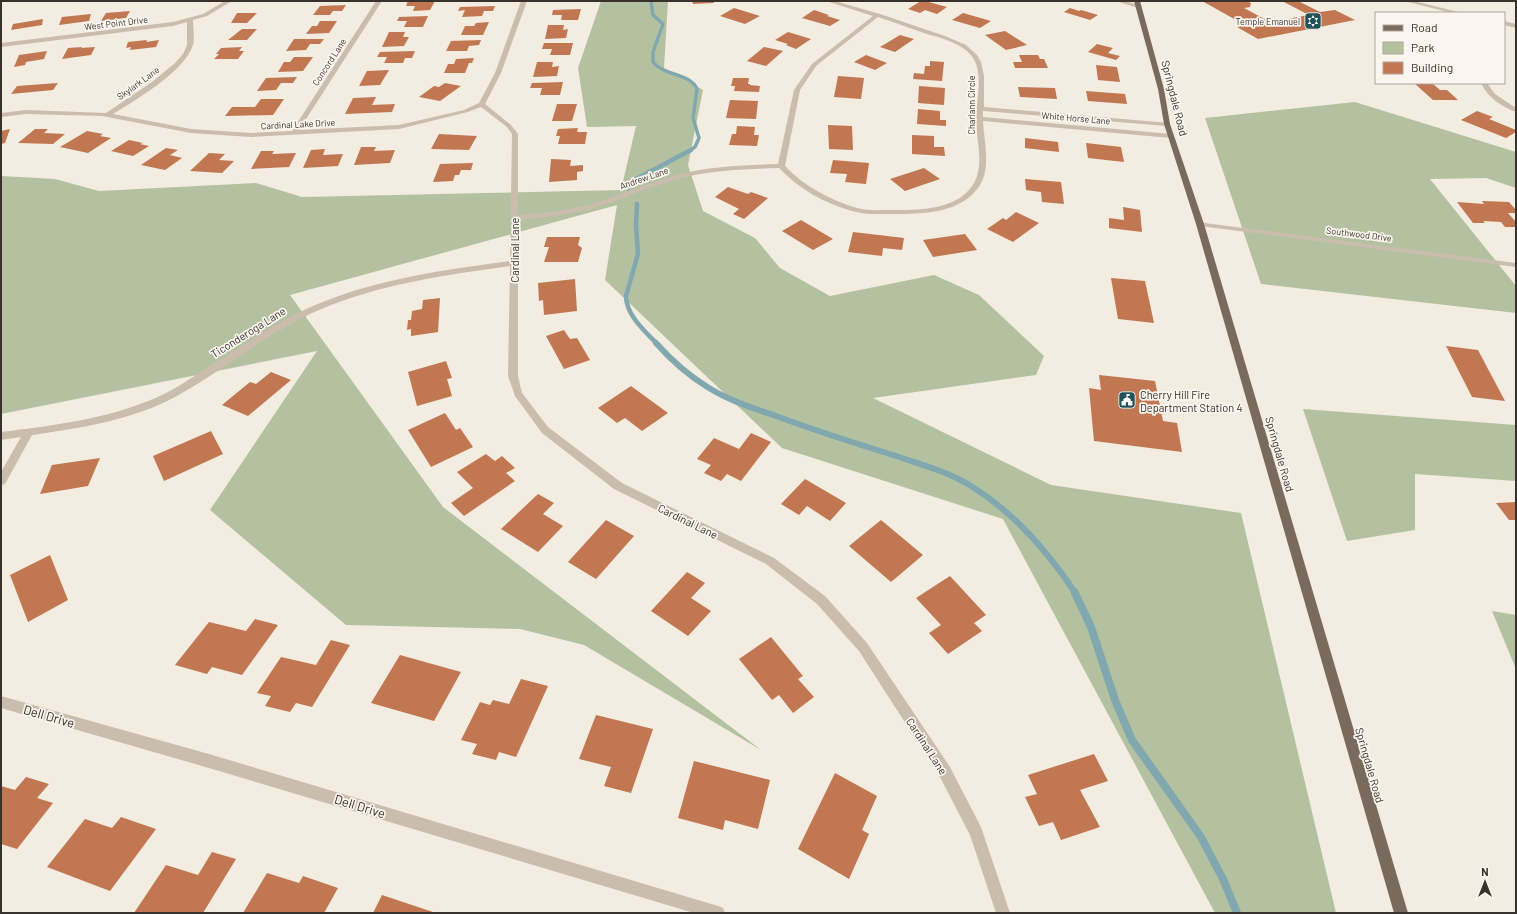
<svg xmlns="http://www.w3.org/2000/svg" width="1517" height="914" font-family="Barlow,sans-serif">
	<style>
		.green { fill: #b4c1a1 }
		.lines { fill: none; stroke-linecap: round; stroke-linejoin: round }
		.stream-far3 { stroke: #81a8af; stroke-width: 3.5 }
		.stream-far2 { stroke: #81a8af; stroke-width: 4.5 }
		.stream-far1 { stroke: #81a8af; stroke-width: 6 }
		.stream { stroke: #81a8af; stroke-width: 8 }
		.building { fill: #c17751 }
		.minor { fill: #cbbdad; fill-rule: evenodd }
		.major { fill: #7a6a5d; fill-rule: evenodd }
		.labels { text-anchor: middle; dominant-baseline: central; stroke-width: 3.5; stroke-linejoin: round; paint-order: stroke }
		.far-poi-label { font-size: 9px; fill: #39312b; stroke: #faf5ee; text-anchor: end }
		.far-street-label { font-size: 9px; fill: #39312b; stroke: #faf5ee }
		.street-label { font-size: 11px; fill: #39312b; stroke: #faf5ee }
		.poi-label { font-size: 11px; fill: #39312b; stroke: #faf5ee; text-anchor: start }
		.near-street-label { font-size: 13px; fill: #39312b; stroke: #faf5ee }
	</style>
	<rect width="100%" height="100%" fill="#f3ece1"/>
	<g class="green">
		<path d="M601 1H668L664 68 703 90 688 165 703 211 755 238 780 268 830 296 934 275 979 295 1044 356 1036 375 873 398 1051 485 1241 513 1336 913H1215L1003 519 782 448 605 280 617 205 290 295 443 507 761 750 584 645 520 629 346 625 210 510 317 351 1 414V176L55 179 99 191 256 183 302 197 621 190 636 126 587 127 578 68Z"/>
		<path d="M1355 102 1516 152V188L1486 178 1430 179 1516 286V313L1261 284 1205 118Z"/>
		<path d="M1303 409 1516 425V481L1415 474V530L1347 541Z"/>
		<path d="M1492 611 1516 615V669Z"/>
	</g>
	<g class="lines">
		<path class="stream-far3" d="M651 1 653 15 663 24 653 52V62C664 76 690 73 697 89L693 118 699 138 695 147 689 151"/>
		<g class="stream-far2">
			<path d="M628 188 636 179 691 150"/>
			<path d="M637 204 636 225 638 254 626 296C626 315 645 331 657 344"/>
		</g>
		<path class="stream-far1" d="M656 343C672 361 689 376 709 388 730 401 753 408 776 416 814 430 854 443 893 455 919 464 947 471 971 486 1013 512 1049 553 1076 594"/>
		<path class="stream" d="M1075 593 1091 627 1115 700 1132 740 1201 837 1223 879 1237 913"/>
	</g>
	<g class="building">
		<path d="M408 1H435L430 10 413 11 415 6H406Z"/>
		<path d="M692 1H713L714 3 693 4Z"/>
		<path d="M921 1H925L947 7 937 14 925 10 920 13 908 9Z"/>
		<path d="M1202 1H1246L1251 3 1250 7 1244 8 1270 22 1309 15 1282 1H1298L1320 12 1335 10 1355 20 1258 39 1237 27 1245 25Z"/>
		<path d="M346 5 342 11H333L330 15H313L320 6Z"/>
		<path d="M495 6 493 11H484L482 16 462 17 465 10 458 11 460 7Z"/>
		<path d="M734 8 760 16 745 24 720 16Z"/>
		<path d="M1070 8 1079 11 1081 10 1098 15 1090 20 1064 12Z"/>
		<path d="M581 9 578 20H561L562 15H552L553 10Z"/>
		<path d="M814 10 829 15 827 16 840 20 830 26 802 18Z"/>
		<path d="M130 11 126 18 101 21 106 13Z"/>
		<path d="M237 13H257L247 23H231Z"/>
		<path d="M963 13 991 21 980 28 952 20Z"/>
		<path d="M91 14 89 21 59 25 62 17Z"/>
		<path d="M428 16 423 27H404L407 21H397L399 17Z"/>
		<path d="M43 19 42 25 11 30 13 24Z"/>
		<path d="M320 21H337L329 33 306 34 312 26H317Z"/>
		<path d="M489 22 483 35H461L465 26H474L476 23Z"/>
		<path d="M548 25H564L563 30 568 29 566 38 545 39Z"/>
		<path d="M242 29H257L247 40H228Z"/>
		<path d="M1005 31 1027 45 1006 50 985 35Z"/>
		<path d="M389 32H405L403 37H409L404 46 382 47Z"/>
		<path d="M788 32 811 39 796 49 786 45 788 44 775 40Z"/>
		<path d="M900 35 914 39 895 52 880 47Z"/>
		<path d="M294 39H324L320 44H310L306 50 286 51Z"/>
		<path d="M147 40 146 42 159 40 156 47 130 50 131 47 126 48 128 42Z"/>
		<path d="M481 40 479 45 469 46 467 51H446L451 41Z"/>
		<path d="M544 43H573L570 55H550L552 49H542Z"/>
		<path d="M1097 44 1113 48 1108 53 1120 56 1116 60 1088 52Z"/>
		<path d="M82 47 81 48 95 47 91 55 62 59 68 48Z"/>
		<path d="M242 47 239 51H244L238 59H214L219 54H216L221 48Z"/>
		<path d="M764 47 783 51 766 66 747 61Z"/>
		<path d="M47 51 44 59 26 62 25 65 14 67 19 55Z"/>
		<path d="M415 51 412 58H405L403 63H384L387 57H377L380 52Z"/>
		<path d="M866 55 887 63 875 70 854 62Z"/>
		<path d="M1019 55H1038L1040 59H1044L1048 68H1015L1013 62H1022Z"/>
		<path d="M294 57H313L303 71 278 72 284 62H290Z"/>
		<path d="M474 58 472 63H469L465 73H444L448 64H454L456 59Z"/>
		<path d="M930 61 944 62 942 81 913 79 914 73 924 74 925 66H930Z"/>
		<path d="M537 62H553L552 67 559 66 557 76 533 77Z"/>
		<path d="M1096 65 1117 67 1120 82 1098 80Z"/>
		<path d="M389 70 380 85 359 86 367 71Z"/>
		<path d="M838 76 864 78 861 99 834 97Z"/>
		<path d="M297 77 293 83H281L276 90 257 91 266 78Z"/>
		<path d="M733 78H749L748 84H750V85L760 86 759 92 734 91 735 86H731Z"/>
		<path d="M563 82 560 95H540L542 88H530L532 83Z"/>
		<path d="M58 83 53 90 11 94 17 86Z"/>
		<path d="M445 83 461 86 440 101 419 97 434 86 439 87Z"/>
		<path d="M1414 83H1432L1440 90H1447L1458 100H1433Z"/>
		<path d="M919 86 945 88 944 105 918 103Z"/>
		<path d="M1018 87 1055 88 1057 99 1020 97Z"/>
		<path d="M1086 91 1125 94 1127 104 1088 101Z"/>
		<path d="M376 97 372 105 395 104 392 112 345 114 353 98Z"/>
		<path d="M261 99H284L273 115 225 116 232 107H255Z"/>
		<path d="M730 100 758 101 756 119 726 118Z"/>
		<path d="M557 104H577L572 121H552Z"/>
		<path d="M918 109 940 111V120H946V126L917 124Z"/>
		<path d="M1477 111 1493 117 1489 119 1516 130V132L1506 138 1461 120Z"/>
		<path d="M828 125 852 126 853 150 829 149Z"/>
		<path d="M737 126 755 127 754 135H759L757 146 729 145 732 134H736Z"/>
		<path d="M578 128 577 132H587L585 144H558L560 136H556L558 129Z"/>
		<path d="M10 129 5 143 1 144V131Z"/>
		<path d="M35 129H48L44 133 65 134 53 144 18 143Z"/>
		<path d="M87 131 103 134 100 136 111 138 88 153 60 147Z"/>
		<path d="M439 134 477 136 469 150 431 149Z"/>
		<path d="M912 135 934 136V147H944L945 156 912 154Z"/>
		<path d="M1025 138 1058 142 1059 152 1025 148Z"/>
		<path d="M129 140 143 143 140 144 149 146 133 156 111 151Z"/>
		<path d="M1086 143 1121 147 1124 162 1088 158Z"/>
		<path d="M361 147H376L374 151 395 150 390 163 354 165Z"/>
		<path d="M166 148 178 150 170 155 182 158 165 170 141 165Z"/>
		<path d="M325 149 323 155 343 154 338 166 303 168 311 150Z"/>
		<path d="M261 151H274L272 154 296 153 289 167 251 169Z"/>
		<path d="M209 153 225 154 219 160 234 161 222 173 190 171Z"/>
		<path d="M551 159 571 160 570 166 583 165V171L577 172V180L549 182Z"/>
		<path d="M833 160 869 163 866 184 845 182 847 174 830 173Z"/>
		<path d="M473 163 471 170H461L459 175H455L453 181 433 182 440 164Z"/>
		<path d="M924 168 940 179 905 191 890 179Z"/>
		<path d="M1025 179 1061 182 1064 204 1042 202 1041 192 1026 190Z"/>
		<path d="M728 187 748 194 751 192 768 198 744 219 733 214 739 209 715 197Z"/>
		<path d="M1482 201 1509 202 1516 210V213H1508L1516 222V227H1505L1501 222 1483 221 1485 223H1473L1457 202 1484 204Z"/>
		<path d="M1123 207 1140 210 1142 232 1109 228V218L1124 220Z"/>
		<path d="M1016 212 1039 223 1013 242 987 229 1003 218 1006 220Z"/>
		<path d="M801 220 833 239 813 250 782 231Z"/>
		<path d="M853 232 904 238 902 250 883 248 882 256 848 252Z"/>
		<path d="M965 234 977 250 933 257 923 240Z"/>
		<path d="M547 237H580L578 245 582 248 578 262H544L549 247H544Z"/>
		<path d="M1111 278 1145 281 1154 323 1118 319Z"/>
		<path d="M575 279 577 311 544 315 543 300 539 301 538 283Z"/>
		<path d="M440 298 438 332 411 336V329L407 330 408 320H411L412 311 422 309 423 300Z"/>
		<path d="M564 330 570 339 577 338 590 360 564 369 546 336Z"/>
		<path d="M1446 346 1478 350 1505 401 1472 397Z"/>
		<path d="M446 361 452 378 447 379 452 396 417 406 408 372Z"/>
		<path d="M271 372 291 380 248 416 222 405 250 382 256 384Z"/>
		<path d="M1099 375 1155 381 1163 421 1177 423 1182 452 1094 441 1089 388 1101 390Z"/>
		<path d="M631 386 668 413 642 431 625 418 617 423 598 408Z"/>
		<path d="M445 413 456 430 460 428 473 447 431 467 408 430Z"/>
		<path d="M211 431 223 454 164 481 153 456Z"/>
		<path d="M751 433 771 442 741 481 727 474 721 481 704 473 711 465 697 459 714 438 739 449Z"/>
		<path d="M486 454 495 461 502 456 515 468 506 473 515 481 464 516 451 503 473 488 457 472Z"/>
		<path d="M100 458 88 486 40 494 52 465Z"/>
		<path d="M805 479 846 503 830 521 807 506 799 515 781 504Z"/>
		<path d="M538 494 554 503 543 514 563 526 538 552 501 529Z"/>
		<path d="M1516 502V520H1509L1496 503Z"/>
		<path d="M606 520 634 536 596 579 568 562Z"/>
		<path d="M881 520 923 555 891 582 849 546Z"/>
		<path d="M50 555 68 600 28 622 10 575Z"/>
		<path d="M687 572 705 583 691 598 711 611 688 636 651 611Z"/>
		<path d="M950 576 986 615 974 623 982 631 948 654 929 633 941 625 916 598Z"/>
		<path d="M255 619 278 625 242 675 212 667 207 674 175 665 209 622 246 631Z"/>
		<path d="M771 637 803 676 798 679 814 697 793 713 779 695 772 700 739 659Z"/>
		<path d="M331 640 350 645 312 707 296 703 290 712 265 706 271 696 257 693 281 657 316 665Z"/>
		<path d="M400 655 461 672 434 721 371 703Z"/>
		<path d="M521 679 548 686 516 757 499 752 496 760 472 754 477 744 461 740 480 702 490 705 493 700 509 704Z"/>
		<path d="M596 715 653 729 631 793 604 786 611 767 579 759Z"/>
		<path d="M1094 754 1108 781 1080 790 1100 827 1061 840 1053 822 1039 826 1025 797 1037 794 1028 775Z"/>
		<path d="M694 761 770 780 758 829 725 820 723 830 678 818Z"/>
		<path d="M835 773 877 796 862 830 869 834 849 879 798 849Z"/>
		<path d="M26 777 49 784 37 798 53 803 17 849 1 844V786L15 790Z"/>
		<path d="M121 817 156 829 110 891 47 867 85 819 112 828Z"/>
		<path d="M212 852 236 859 203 913H134L166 865 198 875Z"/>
		<path d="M267 873 299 883 303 876 338 888 324 913H243Z"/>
		<path d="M382 895 436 913H373Z"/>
	</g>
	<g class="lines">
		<g class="minor">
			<path d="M225 1H232L207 16 193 20C193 28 195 37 193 45 185 71 136 100 113 114L191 129 251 133 292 131 376 1H382L299 130 399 125 464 110 479 103 495 73 521 1H527L501 73 485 104 511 125 518 134V215C542 213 567 211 591 204 622 195 652 181 684 173 715 166 746 165 778 164L794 90 812 64 873 16 826 1H835L880 14 945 36 966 45 977 55 981 62 984 76V107L1169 123 1170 124 1167 126 983 111V117L1171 134 1174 136 1171 138 983 121C984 141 991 167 980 185 962 214 922 214 891 214 878 214 865 215 852 211 824 203 799 189 779 168 748 169 716 170 685 177 655 184 626 198 596 207 571 215 544 217 518 220V376L522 393 548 427 622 483 774 558 825 596 867 643 950 767 981 827 1010 913H996L970 835 940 777 859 651 817 604 766 564 614 489 542 433 515 396 508 376 510 266C445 275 380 284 319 310 268 332 226 369 177 396 133 420 81 428 32 435L5 484 1 485V472L21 437 1 440V432C58 425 116 418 168 392 178 387 186 381 196 375 234 351 272 324 313 306 376 279 443 270 510 261L512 134 507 127 481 107 468 112 399 129 251 137 191 133 102 116 26 114 1 117V113L26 110 106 113 152 82 175 63 183 54 187 45V22L173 26 1 47V43L173 22 203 14ZM878 17C892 22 905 26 918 31 935 37 955 40 968 52 986 68 976 99 976 119 976 138 984 163 975 181 960 211 918 210 890 210 879 210 867 211 857 208 830 200 804 186 785 166L800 90 816 66Z"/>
			<path d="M1116 1H1125L1141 6 1138 8Z"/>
			<path d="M1404 1H1414L1462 13H1452Z"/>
			<path d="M1504 21 1516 24V28L1504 25Z"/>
			<path d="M1481 83H1487L1495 94 1516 108V112C1502 107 1487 97 1481 83Z"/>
			<path d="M1197 222 1516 263V267L1200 226 1196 224Z"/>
			<path d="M1 696 209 754 718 906 723 908 725 913H694L209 768 1 708Z"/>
		</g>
		<path class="major" d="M1134 1H1140L1164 89 1170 124 1204 224 1408 913H1394L1196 224 1164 124 1158 89Z"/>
	</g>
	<defs>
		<symbol id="synagogue-square" viewBox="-11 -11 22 22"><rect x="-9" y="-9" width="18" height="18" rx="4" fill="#225159" stroke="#faf5ee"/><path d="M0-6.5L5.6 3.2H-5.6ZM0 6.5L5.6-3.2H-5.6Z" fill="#fff"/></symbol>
		<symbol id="civic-square" viewBox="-11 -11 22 22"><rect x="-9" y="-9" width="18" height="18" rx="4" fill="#225159" stroke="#faf5ee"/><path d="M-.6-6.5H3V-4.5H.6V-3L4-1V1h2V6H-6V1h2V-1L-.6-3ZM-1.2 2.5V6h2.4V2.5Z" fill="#fff"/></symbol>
	</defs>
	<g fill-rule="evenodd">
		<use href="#synagogue-square" x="1303" y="11" width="20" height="20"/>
		<use href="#civic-square" x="1117" y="390" width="20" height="20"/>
	</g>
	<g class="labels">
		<g class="far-poi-label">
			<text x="1300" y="21">Temple Emanuel</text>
		</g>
		<g class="far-street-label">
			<text transform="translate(116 23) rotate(-7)">West Point Drive</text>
			<text transform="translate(329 62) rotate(-57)">Concord Lane</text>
			<text transform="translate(138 83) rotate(-36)">Skylark Lane</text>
			<text transform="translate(971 105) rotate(-90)">Charlann Circle</text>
			<text transform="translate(1076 118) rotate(5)">White Horse Lane</text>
			<text transform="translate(298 124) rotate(-3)">Cardinal Lake Drive</text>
			<text transform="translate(644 178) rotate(-19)">Andrew Lane</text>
			<text transform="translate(1359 234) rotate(7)">Southwood Drive</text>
		</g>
		<g class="street-label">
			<text transform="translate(1175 98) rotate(76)">Springdale Road</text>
			<text transform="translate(514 250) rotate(-90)">Cardinal Lane</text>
			<text transform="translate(248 332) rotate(-32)">Ticonderoga Lane</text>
			<text transform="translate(1280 454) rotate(74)">Springdale Road</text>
			<text transform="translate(688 521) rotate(26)">Cardinal Lane</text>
			<text transform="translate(927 746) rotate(57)">Cardinal Lane</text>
			<text transform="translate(1370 765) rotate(74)">Springdale Road</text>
		</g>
		<g class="poi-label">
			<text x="1140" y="394">Cherry Hill Fire<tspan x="1140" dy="13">Department Station 4</tspan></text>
		</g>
		<g class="near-street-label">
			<text transform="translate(49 716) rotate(16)">Dell Drive</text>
			<text transform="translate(360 806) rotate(17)">Dell Drive</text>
		</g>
	</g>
	<rect width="1517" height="914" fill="none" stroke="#39312b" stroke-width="4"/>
	<rect x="1375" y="12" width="130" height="72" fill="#faf5ee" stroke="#ada7a0"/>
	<rect x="1383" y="25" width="20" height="6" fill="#7a6a5d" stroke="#ada7a0"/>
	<text x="1411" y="32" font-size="12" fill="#39312b">Road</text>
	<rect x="1383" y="42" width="20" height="12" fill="#b4c1a1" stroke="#ada7a0"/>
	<text x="1411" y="52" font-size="12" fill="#39312b">Park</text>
	<rect x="1383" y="62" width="20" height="12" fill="#c17751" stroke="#ada7a0"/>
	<text x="1411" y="72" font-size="12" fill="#39312b">Building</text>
	<g transform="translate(1485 882)" stroke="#faf5ee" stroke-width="3" paint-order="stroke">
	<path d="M0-3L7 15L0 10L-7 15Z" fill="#39312b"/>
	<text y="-6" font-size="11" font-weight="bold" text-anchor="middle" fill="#39312b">N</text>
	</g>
</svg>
